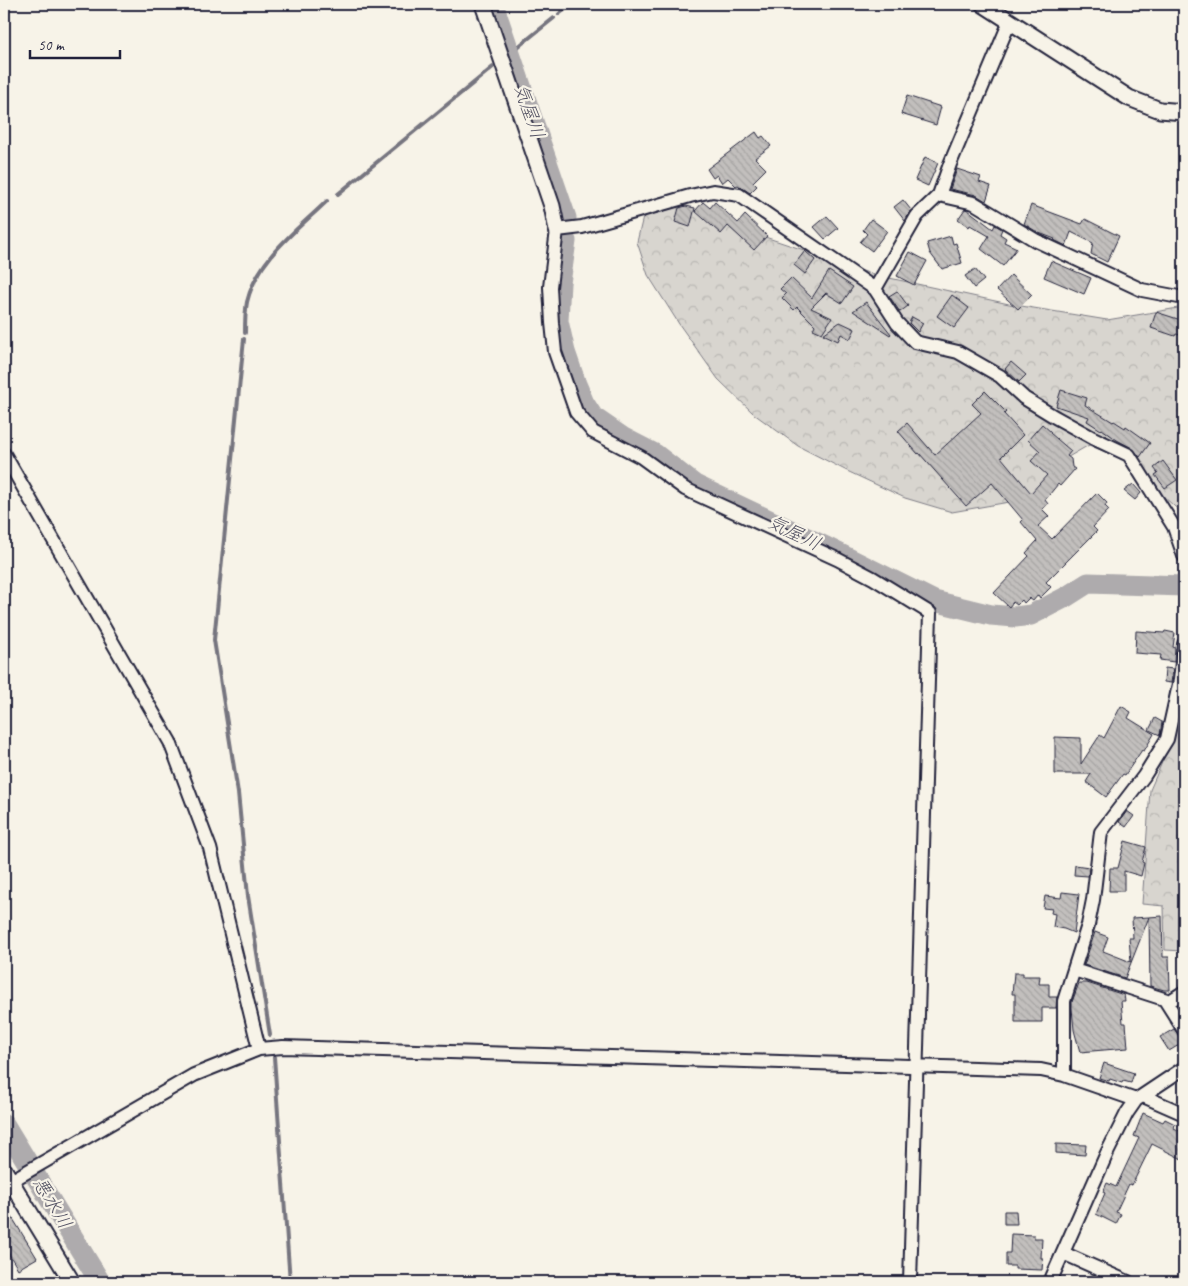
<svg xmlns="http://www.w3.org/2000/svg" width="1188" height="1286" font-family="Caveat,'Klee One',sans-serif">
	<defs>
		<pattern id="forest-crowns" width="20" height="18" patternUnits="userSpaceOnUse" patternTransform="scale(1.25)"><rect width="20" height="18" fill="#d8d5cf"/><path d="M2 6a3 3 0 1 1 6 0M12 15a3 3 0 1 1 6 0" fill="none" stroke="#b9b7b3"/></pattern>
		<pattern id="building-back-hatch" width="6" height="6" patternUnits="userSpaceOnUse" patternTransform="scale(1.25)"><rect width="6" height="6" fill="#c2bfbd"/><path d="M-1 5l2 2M0 0l6 6M5-1l2 2" fill="none" stroke="#a6a4a3"/></pattern>
	</defs>
	<rect width="100%" height="100%" fill="#f7f3e8"/>
	<filter id="ink" filterUnits="userSpaceOnUse"><feTurbulence type="fractalNoise" baseFrequency=".02" numOctaves="2"/><feDisplacementMap in="SourceGraphic" scale="10" xChannelSelector="R" yChannelSelector="G"/><feConvolveMatrix kernelMatrix="1 2 1 2 8 2 1 2 1" color-interpolation-filters="sRGB"/></filter>
	<g filter="url(#ink)">
		<path fill="url(#forest-crowns)" stroke="#7d7c85" d="M668,203L712,216L768,238L813,253L871,274L1009,304L1107,320L1184,307V515L1122,459L1089,445L1063,460L1032,498L952,512L905,498L847,471L798,446L754,414L718,379L679,324L648,275L637,242L643,217Z
			M1183,714L1184,715V951L1165,950L1164,906L1142,904L1150,790Z"/>
		<g fill="none" stroke-linecap="round" stroke-linejoin="round">
			<path stroke="#76747f" stroke-width="4" d="M559,14L572,4
				M519,46L554,18
				M338,194L493,67
				M245,333C245,323 245,312 247,302C257,259 297,230 327,201
				M244,339L214,640L238,793L248,896L270,1035
				M274,1057L290,1282"/>
			<path stroke="#aeabad" stroke-width="21" d="M493,4L566,218
				M566,241L560,283L558,321L565,352L576,384L584,403L593,417L622,437L655,454L695,485L826,547L934,601L991,615L1015,617L1031,615L1066,597L1088,583L1184,586
				M4,1124L100,1282"/>
		</g>
		<path fill="url(#building-back-hatch)" stroke="#22223b" d="M907,96L941,107L936,125L901,114Z
			M756,132L760,138L763,136L771,146L755,158L766,169L753,182L757,186L750,193L738,185L736,186L728,178L722,183L717,175L713,178L707,169Z
			M925,157L938,163L928,186L915,180Z
			M957,169L981,177L979,182L991,186L986,201L976,195L950,189Z
			M903,200L911,210L905,221L894,207Z
			M703,202L710,208L715,202L738,223L745,215L767,236L754,250L728,226L721,234L695,211Z
			M1031,205L1082,224L1085,219L1119,236L1107,262L1091,254L1093,243L1071,232L1066,246L1054,240L1055,239L1039,233L1024,224Z
			M686,206L695,208L690,227L675,222L679,208Z
			M965,209L968,210L993,229L995,225L1002,229L1000,234L1006,238L1004,242L1017,248L1003,266L981,249L989,236L970,225L969,227L958,219Z
			M827,216L838,228L825,239L814,227Z
			M871,219L887,231L872,251L860,242L867,234L863,230Z
			M951,236L953,244L956,243L962,263L942,269L930,253L927,243Z
			M805,251L815,260L805,274L794,265Z
			M910,252L927,261L914,285L897,276Z
			M1051,261L1091,278L1084,294L1044,277Z
			M975,269L984,280L974,288L965,276Z
			M829,271L853,287L842,303L826,293L811,308L832,318L822,333L813,329L815,325L797,307L794,310L782,298L786,294L780,289L791,278L812,298Z
			M1011,275L1032,295L1018,309L997,290Z
			M897,291L908,306L900,312L889,296Z
			M952,295L969,308L954,328L937,316Z
			M866,302L891,334L890,335L853,311Z
			M1156,312L1184,321V336L1176,334L1175,336L1151,328Z
			M912,317L923,323L918,332L909,323Z
			M840,322L855,329L850,339L841,334L838,341L823,334Z
			M1011,362L1026,375L1019,382L1005,369Z
			M1061,390L1087,398L1085,405L1113,422L1114,421L1125,428L1126,426L1150,443L1140,457L1132,448L1117,440L1102,429L1101,430L1087,421L1089,417L1056,406Z
			M985,391L1006,412L1004,414L1023,435L1001,457L1031,493L1047,475L1031,461L1040,451L1028,440L1042,424L1051,432L1050,433L1071,451L1067,456L1071,459L1072,467L1075,469L1060,486L1058,484L1045,500L1048,504L1042,509L1049,516L1038,526L1052,539L1097,493L1107,503L1105,506L1109,510L1093,527L1097,531L1046,582L1051,587L1040,598L1038,595L1033,601L1029,598L1024,603L1022,600L1017,605L1013,602L1009,607L994,593L1029,556L1026,553L1037,541L1021,522L1023,520L992,483L966,506L919,453L918,454L898,431L907,423L935,455L981,413L972,404Z
			M1163,461L1177,480L1165,488L1155,475L1158,473L1154,468Z
			M1133,484L1141,493L1135,500L1124,491Z
			M1136,631L1164,633L1165,631L1175,633L1173,647L1175,648L1174,662L1160,660L1161,655L1135,653Z
			M1165,668L1173,669L1171,683L1164,682Z
			M1121,706L1131,712L1128,718L1154,734L1144,751L1142,750L1125,775L1123,774L1106,797L1086,782L1091,774H1055V737L1081,738V764L1100,735L1104,738Z
			M1155,718L1162,722L1160,735L1149,730Z
			M1127,811L1134,816L1126,827L1119,822Z
			M1125,841L1146,847L1142,862L1144,863L1141,876L1124,871V891H1109L1110,868H1118Z
			M1075,865L1089,867L1088,876L1074,875Z
			M1062,892L1079,894L1074,933L1064,929L1053,927L1055,914L1051,913L1052,909L1043,908L1045,896L1061,898Z
			M1162,916L1163,957H1169L1170,990H1164L1150,986L1149,917Z
			M1149,917L1125,978L1084,965L1095,932L1108,937L1103,951L1131,962L1129,938H1133L1132,918Z
			M1014,973H1023V976H1040L1039,984H1049V997H1057L1056,1008H1042V1022H1015V994H1012Z
			M1079,983H1087L1124,995L1125,1001H1121L1123,1023H1126L1128,1048L1080,1052L1074,1030L1072,1008V1002Z
			M1174,1029L1180,1037L1184,1038V1042L1169,1051L1160,1037Z
			M1104,1063L1134,1073L1131,1083L1123,1081L1122,1083L1110,1079L1109,1081L1099,1078Z
			M1143,1113L1163,1122L1165,1119L1175,1124L1174,1128L1184,1133V1160L1152,1144L1132,1185L1129,1184L1116,1212L1121,1214L1116,1224L1096,1214L1105,1193L1103,1192L1107,1183L1116,1187L1139,1138L1134,1136Z
			M1056,1144L1086,1145L1085,1155L1056,1153Z
			M1004,1211H1016L1017,1224H1004Z
			M10,1214L37,1258L18,1269L4,1246V1218Z
			M1011,1234L1034,1235V1238H1042L1041,1258H1043L1042,1270L1015,1269V1266H1006V1253H1010Z"/>
		<g fill="none" stroke-linecap="round" stroke-linejoin="round">
			<g stroke="#22223b" stroke-width="16">
				<path id="minor" d="M939,195L974,203L1035,240L1142,290L1184,298
					M875,289L917,216L939,195L950,164L1010,21
					M4,454L170,742L210,848L259,1049L283,1047L1041,1070L1064,1075L1136,1100
					M1074,970L1170,1001L1184,992
					M1165,1000L1184,1030
					M1064,1075V1001L1088,925L1093,900L1101,832L1144,776L1167,739L1180,680L1184,644
					M1143,1096L1184,1114
					M4,1185L194,1075L259,1049
					M1063,1253L1128,1282
					M910,1282C918,1059 922,836 930,613L873,578L837,559L685,489L641,457L593,432L576,412L555,352L552,323L550,287L557,230L582,227L690,196L713,191L739,195L875,289L897,323L915,342L958,352L1000,376L1024,398L1055,417L1093,438L1129,455L1174,527L1184,556
					M1050,1282L1107,1153L1127,1113L1136,1100L1184,1068"/>
			</g>
			<g stroke="#22223b" stroke-width="19">
				<path id="tertiary" d="M483,4L552,206L557,230
					M983,4L1129,98L1160,110L1184,112
					M4,1170L72,1282"/>
			</g>
			<use href="#minor" stroke="#f7f3e8" stroke-width="12"/>
			<use href="#tertiary" stroke="#f7f3e8" stroke-width="15"/>
		</g>
	</g>
	<g text-anchor="middle" dominant-baseline="central" stroke-width="4.5" stroke-linejoin="round" paint-order="stroke">
		<g font-size="19" font-style="italic" fill="#535263" stroke="#f7f3e8">
			<text transform="translate(529 111) rotate(71)">気屋川</text>
			<text transform="translate(794 533) rotate(26)">気屋川</text>
			<text transform="translate(52 1203) rotate(59)">悪水川</text>
		</g>
	</g>
	<rect width="1188" height="1286" fill="none" stroke="#f7f3e8" stroke-width="20"/>
	<rect x="10" y="10" width="1168" height="1266" fill="none" stroke="#22223b" stroke-width="2" filter="url(#ink)"/>
	<path d="M30 50v8h90v-8" fill="none" stroke="#22223b" stroke-width="2.5"/>
	<text x="38" y="50" font-size="15" fill="#22223b" stroke="#f7f3e8" stroke-width="4" paint-order="stroke">50 m</text>
</svg>
